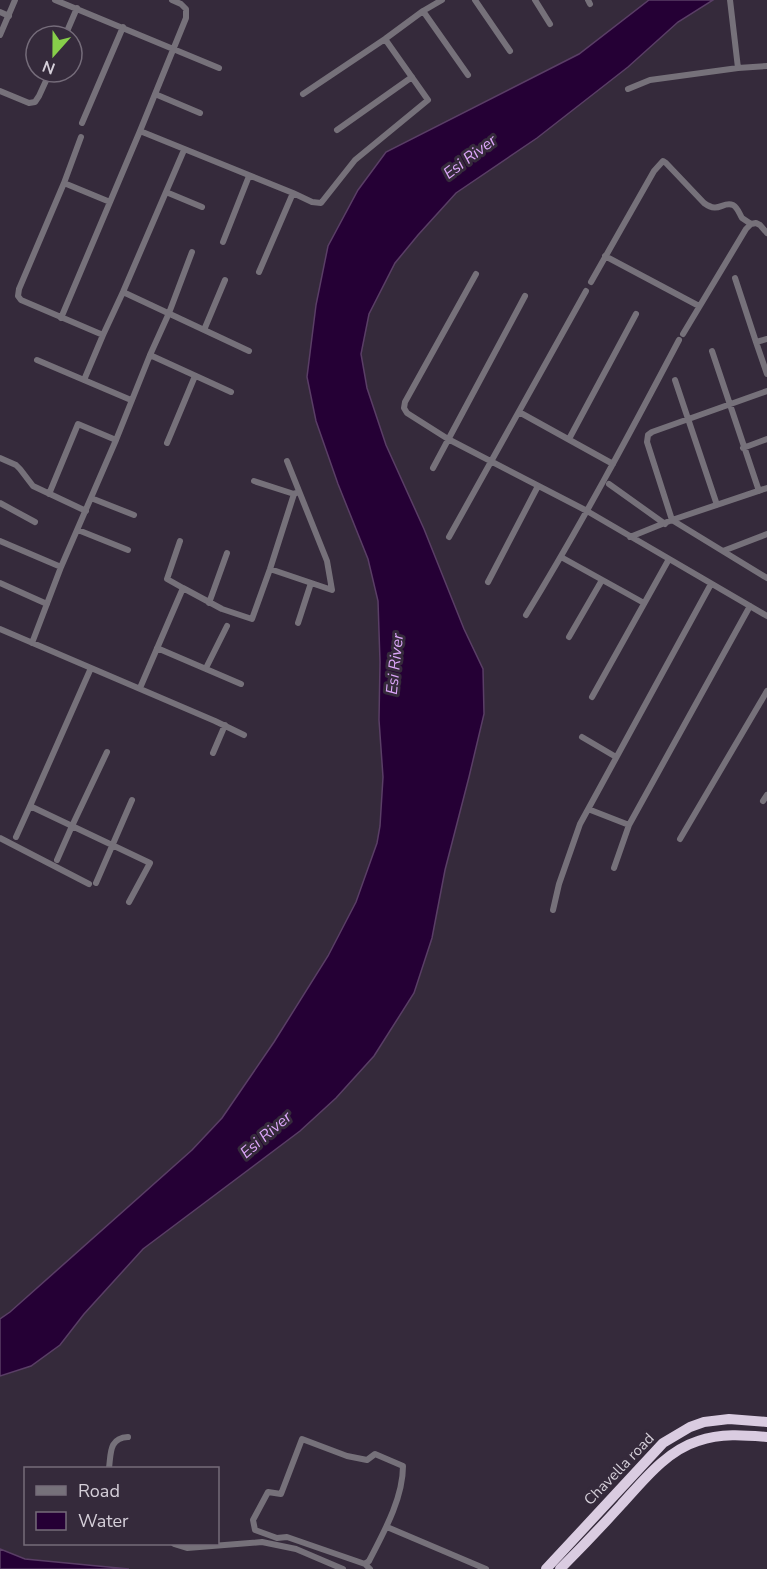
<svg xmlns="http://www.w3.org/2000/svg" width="767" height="1569" font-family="'Nunito Sans',sans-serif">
	<rect width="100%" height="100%" fill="#352a3b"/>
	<path fill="#250035" stroke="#5a3e66" stroke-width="1.5" d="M649,0H713L678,22L628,67L537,138L456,193L418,235L395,263L369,314L361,354L367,388L386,445L424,529L464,629L483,669L484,714L469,777L445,870L432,938L414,993L374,1056L336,1098L300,1131L143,1249L84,1314L60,1345L31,1366L0,1376V1319L10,1312L192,1150L222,1118L274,1042L328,956L356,902L377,843L380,826L383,777L379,720L380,662L378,601L368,559L338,484L316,421L307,377L316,305L328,246L358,190L386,152L579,54Z
		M0,1549L25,1559L129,1569H0Z"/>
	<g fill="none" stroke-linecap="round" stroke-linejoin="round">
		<path stroke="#76717a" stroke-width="6" d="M55,0L219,68
			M475,0L510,51
			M535,0L550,24
			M588,0L590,4
			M730,0L738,68L767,66
			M423,11L468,75
			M0,12L9,16
			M0,35L15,0
			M65,36L77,8
			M628,89L650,80L738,68
			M0,91L29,103L35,102L39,96L50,72
			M155,94L200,113
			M303,94L385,39L423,11L442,0
			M82,123L123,27
			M337,130L412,77
			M140,131L293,193L312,202L321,203L355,160L428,100L385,39
			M81,137L64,183L19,289L18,296L21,300L103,335
			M64,183L110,202
			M166,192L202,207
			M223,242L249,176
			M605,256L699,306
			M259,272L293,193
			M476,274L405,402L404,408L407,413L448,439L587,511L767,616
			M735,278L756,342
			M591,282L654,171L663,161L666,163L704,203C719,214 722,201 733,205C738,208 739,213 742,218C745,220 748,222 751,224
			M123,292L249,351
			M61,318L140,131L186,18V9L181,4L172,0
			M204,330L225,280
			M683,334L746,229L751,224L756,223L760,225L767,233
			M767,339L756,342L767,374
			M712,351L759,491
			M150,355L231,392
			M37,360L131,400
			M84,380L103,335L123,292L184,150
			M675,380L717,505
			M767,391L652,432L648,435L647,442L672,520L767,578
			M519,412L613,464
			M569,439L636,314
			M167,443L195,376
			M743,448L767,439
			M0,458L16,465L20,469L33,486L86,511
			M433,468L525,296
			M254,481L294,494L296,493
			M609,484L665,524
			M49,494L78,424L116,440
			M91,498L134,515
			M0,503L35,522
			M78,530L128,550
			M449,537L586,291
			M630,537L672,520L767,488
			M0,541L61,567
			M180,541L167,579L183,588
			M723,551L767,534
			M561,557L644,603
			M270,569L332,590L327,561L287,461
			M488,582L538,486
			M0,583L47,604
			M209,603L227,553
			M526,615C581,525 630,433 679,340
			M298,623L311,583
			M0,629L215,721L244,735
			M569,637L602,580
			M32,643L61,567L116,440L150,355L169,313L192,252
			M157,648L241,684
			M91,668L30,806L150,863L129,902
			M206,668L227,626
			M140,688L183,588L222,609L252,619L270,569L294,494
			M592,697L669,559
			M582,737L616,757
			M213,753L225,725
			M763,801L767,795
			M588,809L629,825
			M16,837L30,806
			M0,838L89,884
			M680,839L767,691
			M57,860L72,826L107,752
			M614,868L629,825L750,606
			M96,883L132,800
			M553,910L559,884L580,824L711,584
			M109,1468C111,1453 109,1438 128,1437
			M387,1527L486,1569
			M174,1544L187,1548L262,1542L296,1549L343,1569
			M365,1564L287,1537L277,1538L255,1530L253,1520L268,1492L281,1494L302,1439L347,1456L367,1460L375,1454L403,1466C403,1498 384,1532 369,1561L365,1564L370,1569"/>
		<path stroke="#dacce1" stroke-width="10" d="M546,1569L663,1443L690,1427L704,1422L729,1419L767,1422
			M560,1569C581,1548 601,1527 621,1505C643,1481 666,1451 698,1441C721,1433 744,1435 767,1437"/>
	</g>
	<g text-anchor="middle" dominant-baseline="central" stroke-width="6" stroke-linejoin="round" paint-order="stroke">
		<g font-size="15" fill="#d5cfd9" stroke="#352a3b">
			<text transform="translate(619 1469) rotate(-46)">Chavella road</text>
		</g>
		<g font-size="16" font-style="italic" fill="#dca6f9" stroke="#352a3b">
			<text transform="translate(470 157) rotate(-37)">Esi River</text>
			<text transform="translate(395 664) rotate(-84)">Esi River</text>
			<text transform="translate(266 1135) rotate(-41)">Esi River</text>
		</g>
	</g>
	<rect x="24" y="1467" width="195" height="78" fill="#352a3b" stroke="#756c7a" stroke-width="1.5"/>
	<rect x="36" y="1486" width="30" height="9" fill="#76717a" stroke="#756c7a" stroke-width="1.5"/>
	<text x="78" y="1497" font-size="18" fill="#d5cfd9">Road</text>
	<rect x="36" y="1512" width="30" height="18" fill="#250035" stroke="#756c7a" stroke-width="1.5"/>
	<text x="78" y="1527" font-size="18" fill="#d5cfd9">Water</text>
	<g transform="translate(54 54) rotate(201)"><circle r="28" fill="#352a3b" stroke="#756c7a" stroke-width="1.5"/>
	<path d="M0-4.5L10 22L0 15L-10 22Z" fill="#87cf4a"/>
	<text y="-9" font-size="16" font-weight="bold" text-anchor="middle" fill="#d5cfd9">N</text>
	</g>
</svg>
